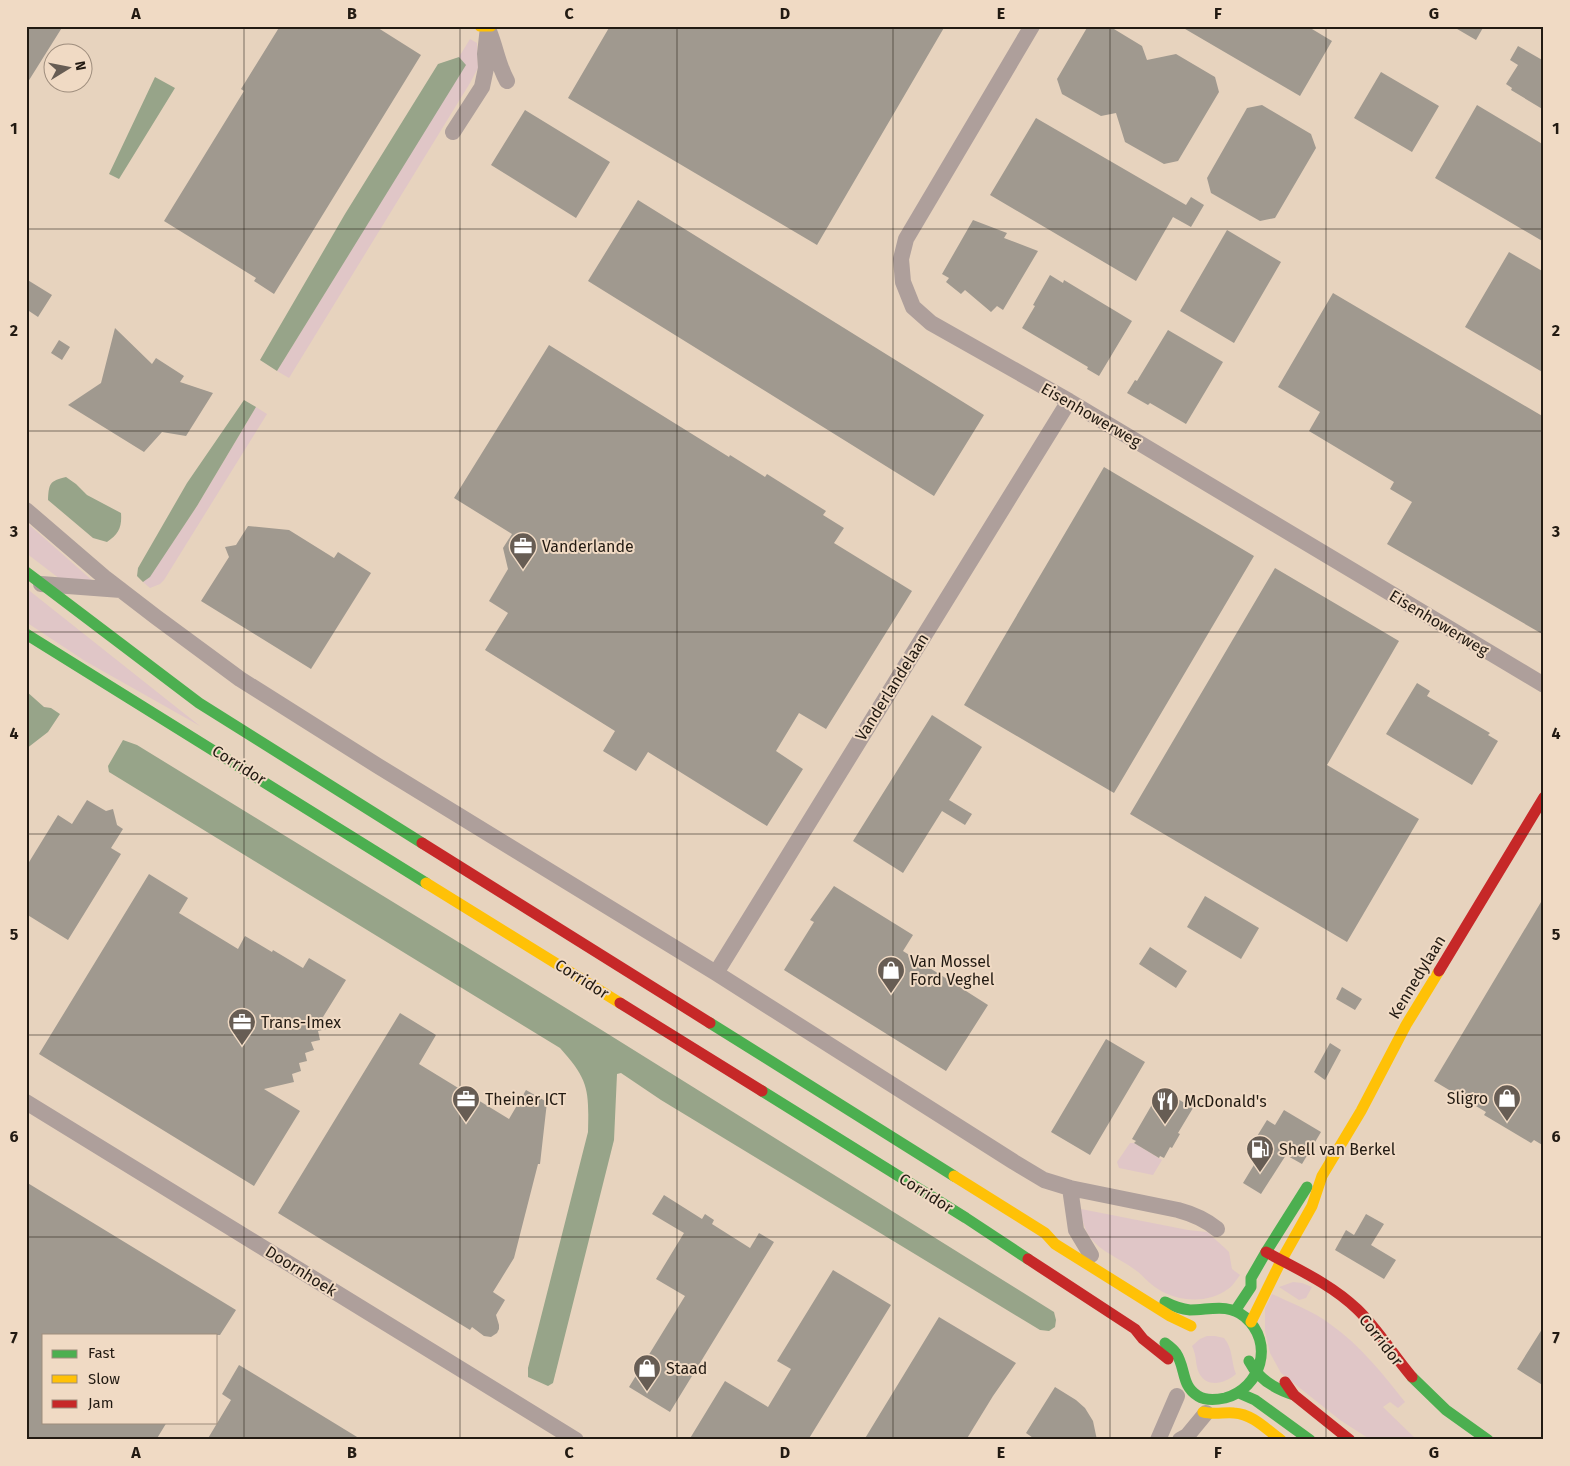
<svg xmlns="http://www.w3.org/2000/svg" width="1570" height="1466" font-family="'Fira Sans',sans-serif">
	<rect width="100%" height="100%" fill="#e6dace"/>
	<path fill="#e7d3be" fill-rule="evenodd" d="M26,26H1544V1440H26ZM52,52H82V82H52ZM44,1335H216V1422H44Z"/>
	<path fill="#e0c6c7" d="M470,39L477,43L478,68L470,83L289,378L277,371L465,65L459,57Z
		M256,407L267,414L164,580L160,584L150,588L143,582L150,576L197,506Z
		M26,522L94,582L60,579L26,553Z
		M26,588L200,726L85,661L26,622Z
		M1130,1143H1134L1162,1160L1153,1175L1119,1168L1117,1162Z
		M1081,1209L1188,1230L1207,1232L1226,1249L1229,1252L1232,1269L1240,1275C1236,1280 1233,1286 1228,1289C1208,1304 1178,1302 1158,1289C1149,1284 1143,1275 1134,1269C1107,1250 1084,1247 1081,1209Z
		M1293,1282L1302,1283L1312,1287L1306,1298L1299,1300L1279,1287Z
		M1272,1294C1291,1303 1313,1311 1330,1324C1360,1345 1383,1374 1405,1402L1398,1408L1390,1402L1383,1407L1417,1440H1371L1340,1420L1281,1373L1270,1353L1265,1331V1308Z
		M1207,1336H1215L1224,1338C1233,1348 1231,1362 1236,1374C1226,1383 1207,1389 1199,1373C1195,1364 1197,1356 1192,1346L1200,1339Z"/>
	<path fill="#97a489" d="M459,57L466,65L277,371L260,360L345,214L438,64Z
		M155,77L175,88L119,179L109,174Z
		M244,400L256,407L197,506L150,577L143,582L137,576L138,568L187,483Z
		M66,477L76,484L87,495L121,513C122,527 119,534 107,542L93,538L48,500C49,484 49,481 66,477Z
		M26,691L44,707L51,708L60,714L48,732L26,749V725L28,722L29,710L26,707Z
		M123,740L137,745L600,1029L1054,1312L1056,1320L1055,1327L1049,1331L1040,1330L661,1100L621,1073L617,1074L614,1140L553,1383L548,1386L528,1377V1368L588,1132C589,1090 589,1080 560,1048L109,772L108,766Z"/>
	<path fill="#a0998f" d="M26,26H63L26,85Z
		M280,26H375L421,55L274,294L254,281L256,278L164,221L244,91L241,89Z
		M610,26H945L817,245L568,98Z
		M1088,26H1109L1142,46L1147,60L1176,54L1215,77L1219,92L1178,161L1164,164L1125,142L1116,113L1101,116L1062,94L1057,79Z
		M1180,26H1307L1332,41L1300,96Z
		M1452,26H1484L1476,40Z
		M1518,46L1544,61V110L1511,90L1512,88L1506,84L1518,65L1510,60Z
		M1381,72L1439,106L1412,152L1354,118Z
		M1262,105L1311,134L1316,148L1275,218L1260,221L1211,193L1207,178L1247,108Z
		M1477,105L1544,145V242L1435,178Z
		M525,110L610,162L576,218L491,165Z
		M1036,118L1186,205L1191,197L1204,205L1191,227L1173,217L1136,281L990,195Z
		M638,200L984,415L934,496L588,281Z
		M973,220L1007,233L1004,238L1038,251L1003,310L997,306L991,312L965,290L961,294L946,282L949,278L942,274Z
		M1227,230L1281,262L1234,343L1180,311Z
		M1509,252L1544,272V373L1465,327Z
		M1050,275L1063,283L1064,280L1132,321L1099,376L1087,369L1088,367L1022,328L1035,306L1033,305Z
		M26,279L52,295L38,317L26,309Z
		M1333,293L1544,417V635L1387,544L1412,502L1390,489L1394,482L1309,431L1320,412L1278,387Z
		M115,328L152,364L156,358L184,376L180,382L213,393L186,436L162,432L144,452L68,405L101,383Z
		M1168,330L1223,362L1186,424L1150,403L1148,405L1127,393L1135,380L1137,381Z
		M59,340L70,347L62,360L51,353Z
		M549,345L729,457L730,455L765,477L767,474L826,511L823,515L844,528L834,543L912,591L826,729L799,713L776,751L803,769L767,826L648,752L636,771L603,751L615,731L485,650L508,613L489,601L508,569L503,548L512,534L454,498Z
		M1104,467L1254,556L1114,793L964,705Z
		M248,526L289,530L334,558L338,552L371,573L311,669L201,601L229,557L225,547L236,545Z
		M1275,568L1399,641L1327,765L1419,819L1347,942L1130,814Z
		M1417,683L1430,691L1427,696L1490,733L1488,735L1498,741L1472,785L1386,734Z
		M932,715L982,747L949,800L972,814L965,825L942,811L903,873L853,841Z
		M87,800L106,811L113,809L117,825L123,829L111,848L121,854L68,940L26,914V867L58,815L72,824Z
		M149,874L188,898L179,913L238,949L245,936L272,952L273,950L303,968L309,958L346,980L323,1017L326,1029L318,1031L320,1040L311,1042L314,1050L305,1053L307,1061L299,1063L301,1071L292,1074L294,1082L264,1089L300,1111L254,1186L39,1054Z
		M834,886L913,935L903,951L988,1005L946,1071L784,970L814,922L810,920Z
		M1205,896L1259,928L1241,959L1187,927Z
		M1544,897V1146L1534,1140L1531,1143L1484,1115L1486,1112L1434,1081Z
		M1150,947L1187,971L1176,988L1139,964Z
		M1342,987L1362,999L1355,1010L1336,999Z
		M400,1013L436,1035L419,1064L509,1119L526,1090L547,1102L540,1164H538L514,1258L493,1292L505,1300L496,1315L499,1325V1329L497,1333L491,1337L484,1336L472,1327L470,1330L278,1213Z
		M1106,1039L1145,1062L1090,1155L1051,1132Z
		M1330,1043L1341,1050L1325,1080L1314,1072Z
		M1161,1089L1193,1108L1178,1133L1180,1134L1172,1148L1170,1147L1164,1158L1160,1156L1159,1158L1134,1143L1136,1141L1132,1139Z
		M1284,1110L1321,1132L1302,1164L1286,1155L1261,1194L1243,1183L1260,1155L1258,1154L1259,1151L1251,1146L1267,1120L1275,1125Z
		M26,1182L236,1310L220,1335H44V1422H167L156,1440H26Z
		M664,1195L702,1219L705,1214L714,1220L712,1224L750,1248L759,1233L774,1242L670,1412L629,1387L685,1296L656,1279L684,1233L652,1214Z
		M1366,1214L1384,1224L1371,1245L1396,1260L1384,1279L1335,1250L1346,1230L1354,1235Z
		M833,1270L891,1305L808,1440H689L725,1381L768,1407L791,1369L777,1361Z
		M939,1317L1016,1363L993,1396L966,1440H864Z
		M1544,1326V1386L1517,1369Z
		M239,1365L249,1371L362,1440H207L231,1400L222,1394Z
		M1055,1387L1076,1400L1085,1408L1093,1421L1097,1440H1036L1026,1433Z"/>
	<g fill="none" stroke-linecap="round" stroke-linejoin="round">
		<path stroke="#ae9f9b" stroke-width="16" d="M1032,26L906,239L901,259L903,282L913,307L931,323L1069,401L1544,685
			M489,31C496,48 498,65 507,81
			M453,132L482,87L486,68L485,54L488,27
			M26,510L104,577L156,617L240,679L378,766L716,973L1014,1162L1044,1180L1070,1188L1178,1210C1193,1214 1205,1219 1217,1229
			M41,584L121,590
			M716,973L1069,401
			M26,1102L576,1440
			M1070,1188L1076,1230L1091,1255
			M1158,1440L1177,1396
			M1180,1440L1187,1436L1206,1413"/>
		<path stroke="#4caf50" stroke-width="11" d="M26,572L199,703L422,843
			M26,634L426,883
			M710,1023L954,1176
			M762,1091L966,1218L1028,1259
			M1165,1302C1173,1306 1181,1309 1190,1310C1210,1310 1228,1303 1245,1317C1275,1343 1261,1388 1225,1398C1216,1400 1206,1401 1198,1396C1181,1386 1186,1368 1176,1353C1173,1349 1169,1346 1165,1343
			M1235,1311L1251,1287V1278L1266,1252L1307,1187
			M1249,1361C1258,1379 1275,1389 1294,1395
			M1412,1377L1446,1410L1488,1440
			M1239,1393L1255,1400L1310,1440"/>
		<path stroke="#ffc107" stroke-width="11" d="M480,26H491
			M426,883L620,1003
			M954,1176L1045,1233L1055,1244L1170,1316L1191,1326
			M1251,1322L1281,1261L1312,1206L1322,1176L1361,1111L1406,1025L1439,971
			M1203,1412C1214,1415 1224,1412 1234,1413C1253,1414 1267,1430 1281,1440"/>
		<path stroke="#c62828" stroke-width="11" d="M422,843L710,1023
			M1439,971L1544,797
			M620,1003L762,1091
			M1266,1252C1297,1269 1331,1284 1357,1309C1378,1329 1393,1355 1412,1377
			M1028,1259L1135,1329L1143,1339L1168,1359
			M1285,1382L1294,1395L1350,1440"/>
	</g>
	<path fill="none" stroke="#221a12" stroke-width="1" stroke-opacity="0.55" d="M244,26V1440M460,26V1440M677,26V1440M893,26V1440M1110,26V1440M1326,26V1440M26,229H1544M26,431H1544M26,632H1544M26,834H1544M26,1035H1544M26,1237H1544"/>
	<defs>
		<g id="office-pin" transform="scale(1.4375)"><path d="M0 17L-7.5 6A9.5 9.5 0 1 1 7.5 6Z" fill="#675d54" stroke="#f0dac4"/><path d="M-6-3h4V-5.5h4V-3h4V5H-6ZM-1-4.5V-3h2v-1.5ZM-6 0V1H6V0Z" fill="#fff"/></g>
		<g id="shop-pin" transform="scale(1.4375)"><path d="M0 17L-7.5 6A9.5 9.5 0 1 1 7.5 6Z" fill="#675d54" stroke="#f0dac4"/><path d="M-5-2.5h2.3a2.7 3.5 0 0 1 5.4 0H5L5.5 6h-11ZM-1.5-2.5h3a1.5 2.3 0 0 0-3 0Z" fill="#fff"/></g>
		<g id="restaurant-pin" transform="scale(1.4375)"><path d="M0 17L-7.5 6A9.5 9.5 0 1 1 7.5 6Z" fill="#675d54" stroke="#f0dac4"/><path d="M-5-6h1v4h1v-4h1v4h1v-4h1v5L-1.5 .5V6h-2V.5L-5-1ZM5-6V6H3V1.5H1.5Q1.5-4 5-6Z" fill="#fff"/></g>
		<g id="fuel-pin" transform="scale(1.4375)"><path d="M0 17L-7.5 6A9.5 9.5 0 1 1 7.5 6Z" fill="#675d54" stroke="#f0dac4"/><path d="M-5.5-6h7V0h2V4h1.3V-2.5L3-4.5l.8-.8L6-3V5H2.5V1h-1V6h-7ZM-4.2-4.7v3.2H.2V-4.7Z" fill="#fff"/></g>
	</defs>
	<g fill-rule="evenodd">
		<use href="#office-pin" x="523" y="546"/>
		<use href="#shop-pin" x="891" y="970"/>
		<use href="#office-pin" x="242" y="1022"/>
		<use href="#shop-pin" x="1507" y="1098"/>
		<use href="#office-pin" x="466" y="1099"/>
		<use href="#restaurant-pin" x="1165" y="1101"/>
		<use href="#fuel-pin" x="1260" y="1149"/>
		<use href="#shop-pin" x="647" y="1368"/>
	</g>
	<g text-anchor="middle" dominant-baseline="central" stroke-width="4" stroke-linejoin="round" paint-order="stroke">
		<g font-size="16" fill="#221a12" stroke="#f0dac4">
			<text transform="translate(1091 415) rotate(30)">Eisenhowerweg</text>
			<text transform="translate(1439 623) rotate(31)">Eisenhowerweg</text>
			<text transform="translate(892 687) rotate(-58)">Vanderlandelaan</text>
			<text transform="translate(239 765) rotate(32)">Corridor</text>
			<text transform="translate(1417 977) rotate(-59)">Kennedylaan</text>
			<text transform="translate(582 979) rotate(32)">Corridor</text>
			<text transform="translate(926 1193) rotate(32)">Corridor</text>
			<text transform="translate(301 1271) rotate(32)">Doornhoek</text>
			<text transform="translate(1381 1340) rotate(52)">Corridor</text>
		</g>
		<g font-size="16" fill="#221a12" stroke="#f0dac4" text-anchor="start">
			<text x="542" y="546">Vanderlande</text>
			<text x="910" y="961">Van Mossel<tspan x="910" dy="18">Ford Veghel</tspan></text>
			<text x="261" y="1022">Trans-Imex</text>
			<text x="1488" y="1098" text-anchor="end">Sligro</text>
			<text x="485" y="1099">Theiner ICT</text>
			<text x="1184" y="1101">McDonald's</text>
			<text x="1279" y="1149">Shell van Berkel</text>
			<text x="666" y="1368">Staad</text>
		</g>
	</g>
	<rect width="1570" height="1466" fill="none" stroke="#f0dac4" stroke-width="55"/>
	<rect x="42" y="1334" width="175" height="90" fill="#f0dac4" stroke="#9e8d7d"/>
	<rect x="52" y="1350" width="25" height="8" fill="#4caf50" stroke="#9e8d7d"/>
	<text x="88" y="1358" font-size="15" fill="#221a12">Fast</text>
	<rect x="52" y="1375" width="25" height="8" fill="#ffc107" stroke="#9e8d7d"/>
	<text x="88" y="1384" font-size="15" fill="#221a12">Slow</text>
	<rect x="52" y="1400" width="25" height="8" fill="#c62828" stroke="#9e8d7d"/>
	<text x="88" y="1408" font-size="15" fill="#221a12">Jam</text>
	<g transform="translate(68 68) rotate(80)"><circle r="24" fill="#f0dac4" stroke="#9e8d7d"/>
	<path d="M0-4L9 19L0 12L-9 19Z" fill="#675d54"/>
	<text y="-8" font-size="14" font-weight="bold" text-anchor="middle" fill="#221a12">N</text>
	</g>
	<rect x="28" y="28" width="1514" height="1410" fill="none" stroke="#221a12" stroke-width="2"/>
	<g font-size="16" text-anchor="middle" font-weight="bold" fill="#221a12">
		<text x="136" y="19">A</text>
		<text x="352" y="19">B</text>
		<text x="569" y="19">C</text>
		<text x="785" y="19">D</text>
		<text x="1001" y="19">E</text>
		<text x="1218" y="19">F</text>
		<text x="1434" y="19">G</text>
		<text x="14" y="134">1</text>
		<text x="1556" y="134">1</text>
		<text x="14" y="336">2</text>
		<text x="1556" y="336">2</text>
		<text x="14" y="537">3</text>
		<text x="1556" y="537">3</text>
		<text x="14" y="739">4</text>
		<text x="1556" y="739">4</text>
		<text x="14" y="940">5</text>
		<text x="1556" y="940">5</text>
		<text x="14" y="1142">6</text>
		<text x="1556" y="1142">6</text>
		<text x="14" y="1343">7</text>
		<text x="1556" y="1343">7</text>
		<text x="136" y="1458">A</text>
		<text x="352" y="1458">B</text>
		<text x="569" y="1458">C</text>
		<text x="785" y="1458">D</text>
		<text x="1001" y="1458">E</text>
		<text x="1218" y="1458">F</text>
		<text x="1434" y="1458">G</text>
	</g>
</svg>
